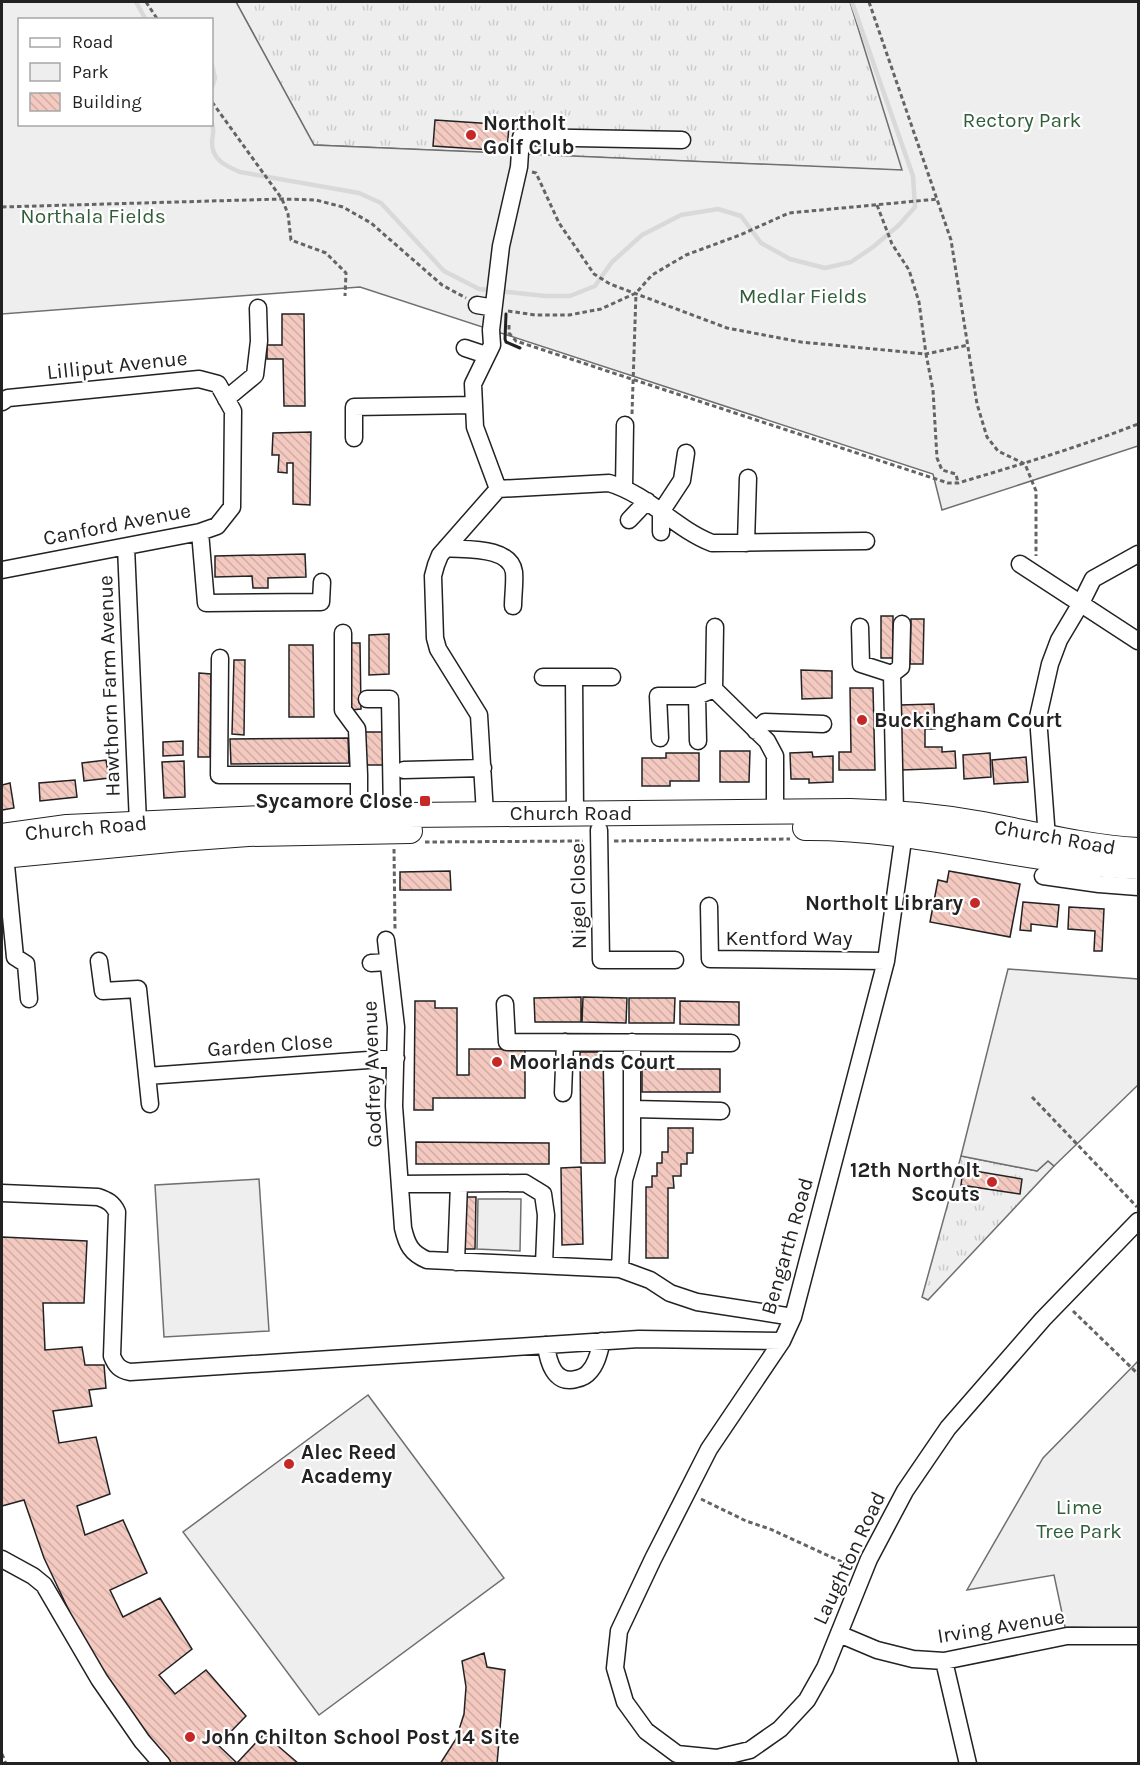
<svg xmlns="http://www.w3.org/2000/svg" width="1140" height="1765" font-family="Karla,sans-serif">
	<defs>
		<pattern id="grass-tufts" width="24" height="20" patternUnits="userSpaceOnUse" patternTransform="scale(1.5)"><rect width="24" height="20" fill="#eee"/><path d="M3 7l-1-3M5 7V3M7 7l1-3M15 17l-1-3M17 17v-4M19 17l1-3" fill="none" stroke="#ccc"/></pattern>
		<pattern id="building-back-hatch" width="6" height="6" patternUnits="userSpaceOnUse" patternTransform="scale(1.5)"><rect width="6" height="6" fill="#f3c9c0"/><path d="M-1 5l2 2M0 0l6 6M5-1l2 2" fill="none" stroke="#d0aca5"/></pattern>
	</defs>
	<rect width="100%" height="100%" fill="#fff"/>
	<path fill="url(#grass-tufts)" stroke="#6f6f6f" stroke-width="1.5" d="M236,2H854L915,171L314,145Z
		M961,1156L1037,1171L1048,1161L1054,1166L928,1300L922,1297Z"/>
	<path fill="#eee" stroke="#6f6f6f" stroke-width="1.5" fill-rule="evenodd" d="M2,2H236L314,145L902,170L850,2H1138V446L942,510L933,474L360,287L2,314ZM20,20H212V124H20Z
		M1008,969L1138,979V1085L1054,1166L1048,1161L1037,1171L961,1156Z
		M259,1179L269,1331L164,1337L155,1185Z
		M478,1199H521L520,1251L477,1249Z
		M1138,1361V1629L1065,1627L1054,1575L967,1590L1043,1458Z
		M368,1395L504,1578L319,1715L183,1532Z"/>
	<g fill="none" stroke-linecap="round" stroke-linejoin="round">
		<path stroke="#d9d9d9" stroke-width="4.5" d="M136,2L146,20
			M212,65L215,78L212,87
			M212,124C215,131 212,135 212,143C212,160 226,166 240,172L359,193L381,203L444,271L479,289L545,296H570L595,286L612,262L642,235L681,215L718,209L741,216L761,243L790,259L825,268L851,262L873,247L899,225L915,207L913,176L852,2"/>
	</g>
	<path fill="url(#building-back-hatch)" stroke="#222" stroke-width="1.5" d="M435,120L509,125L507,151L433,146Z
		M282,314H304L305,406H284L283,359H267V345H282Z
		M311,432L310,505L293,504V463H287V473L278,472L279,455H272L273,433Z
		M305,554L306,577L268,578V588H253L252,576L215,577V556Z
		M881,616H893V658H881Z
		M911,619H924L923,664H910Z
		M389,634V674L369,675V635Z
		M350,643H360L361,709L351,710Z
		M289,645H313L314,717H289Z
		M234,660H245L244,735L232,734Z
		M801,670L832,671V698L802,699Z
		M199,673L211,674L210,757H198Z
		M850,688H873L875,770H839V752H851Z
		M934,704L935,729H925V747H942V752L955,751L956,768L902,770L900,705Z
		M365,732H385L384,765H365Z
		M348,738L349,763L231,764L230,739Z
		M183,741V755L163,756V742Z
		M720,751H750L749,782H720Z
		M812,752L813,757L833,756V782L809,783V779H791L790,753Z
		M666,753H699V781H670V786H642V758H666Z
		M990,753L991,777L964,779L963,755Z
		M1026,757L1028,782L994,784L992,760Z
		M106,760L109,778L84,781L82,763Z
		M184,761L185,797L164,798L162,762Z
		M75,780L77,797L40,801L39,783Z
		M10,783L14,808L2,810V785Z
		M450,871L451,890H400V872Z
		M949,871L1020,884L1010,937L930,922L938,880L947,882Z
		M1023,902L1059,905L1057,927L1031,924V931L1020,930Z
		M1069,907L1104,909L1102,951H1094L1095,931L1068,929Z
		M581,997V1022H535L534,998Z
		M583,997L627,998L626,1023L582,1022Z
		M629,998H675L674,1023H629Z
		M415,1001H435V1008H457V1075H469V1049H525V1098H433V1110H414Z
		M680,1001L739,1002V1025L680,1024Z
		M580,1052H603L605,1163H581Z
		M642,1069H720V1092H642Z
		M668,1128H693V1153H687V1164H681V1176H673L674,1188H668V1258H646V1187H652V1176H657V1163H662V1152H668Z
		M416,1142L549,1143V1164H416Z
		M581,1167L583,1244L562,1245L561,1168Z
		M963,1169L1022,1179L1020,1194L961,1185Z
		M465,1197H476L475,1249H464Z
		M2,1237L87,1241L84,1303H43L45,1350L82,1347L85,1365H104L106,1388L89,1390L92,1406L53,1411L59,1443L96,1437L110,1494L77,1506L85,1535L123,1520L147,1573L110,1590L123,1617L160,1598L192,1649L159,1675L175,1694L206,1670L246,1716L218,1745L237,1763L264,1734L299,1764H172L121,1702L79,1632L44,1558L24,1500L2,1506Z
		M484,1653L487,1667L505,1670L497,1764H440L456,1739L464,1714L466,1687L462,1661Z"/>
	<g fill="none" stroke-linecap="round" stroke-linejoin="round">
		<g stroke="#222" stroke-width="19">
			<path id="minor" d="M477,305L489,307
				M465,348L486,355
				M226,399L255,375L259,341L258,308
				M2,402L8,398L199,379L218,384L233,411L232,507L217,526L200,532L2,570
				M354,438V407L474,405
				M624,488L625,425
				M498,489L475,427L473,384L492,345L491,330L501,246L519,167L521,137L682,140
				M629,520L647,501
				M200,532L206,603L321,602L322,582
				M661,532V512L682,480L686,453
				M746,543L748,478
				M126,547L138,823
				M446,548C465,550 510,546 514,572C515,583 513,595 513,606
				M1020,564L1138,641
				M715,627L714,689L767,741L775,756V812
				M860,627L861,664L892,674
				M343,633V710L357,729L359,775V815
				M220,658L219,775H359
				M892,674L895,812
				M892,674L901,667L902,624
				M543,677H612
				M574,677L575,813
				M697,696L698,741
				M367,699H390L392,815
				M756,731L765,722L823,724
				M660,738L658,696H697L714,689
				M404,770L483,768
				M485,814L479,715L438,649L435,638L433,576L436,565L440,555L498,489L609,483C649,495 674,528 712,543L866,541
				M599,830L601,960H675
				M904,833L886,961L793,1317L782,1341L709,1449L653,1559L619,1631L615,1668L625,1702L646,1731L677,1754L717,1758L750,1750L780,1729L807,1700L825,1668L869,1559L905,1491L948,1428L1043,1319L1138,1221
				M1047,838L1038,717L1050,664L1059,640L1081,603L1093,579L1138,554
				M5,855L15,957L26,964L29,999
				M1043,876L1099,884L1138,887
				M709,906L710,959L886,961
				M386,940L396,1027L394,1106L403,1228C407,1245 411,1253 427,1260L620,1269L650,1280L670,1293L697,1302L793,1317
				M99,961L103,991L138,989L150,1104
				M371,963L388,962
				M505,1004L507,1042L731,1043
				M147,1076L396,1058
				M563,1093L565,1042
				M633,1109L721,1111
				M400,1184L525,1183L543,1194L546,1215L544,1264
				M2,1193L98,1197C107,1200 113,1203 117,1212L112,1356C116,1366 120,1370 130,1372L639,1339L782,1341
				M456,1262L459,1184
				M620,1269L624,1180L632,1152V1042
				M546,1345C548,1361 554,1385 576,1379C581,1378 586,1376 589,1372C597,1364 599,1352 602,1341
				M2,1559L33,1576L44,1585L99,1679L142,1741L162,1764
				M839,1634L877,1650L913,1659L944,1661L1067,1636H1138
				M944,1661L968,1764"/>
		</g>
		<g stroke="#222" stroke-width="26">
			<path id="highway" d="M805,828C918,827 1026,863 1138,867
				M2,836L67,827L304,816L850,811C895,812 939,816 983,824C1035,834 1086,847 1138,850
				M2,856L180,839L248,834L410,831"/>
		</g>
		<path stroke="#646464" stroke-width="3" stroke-dasharray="4.5 3" stroke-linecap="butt" d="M146,2L158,20
			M869,2L951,240L977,404L987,437L998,451L1025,464L1036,491V556
			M212,102L282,199L288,214L291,240L326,253L346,273L345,296
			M532,172L536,173L559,223L594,274L610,284L727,328L801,342L926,354L933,390L937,458L942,470L956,474L958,483
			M877,205L892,244L909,270L919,302L926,354L968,345
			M2,207L282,199L316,200L343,207L371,223L442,285L466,298
			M508,311L535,315H569L601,309L636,293L652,275L686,255L740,235L789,213L938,199
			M509,325V333L516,341L948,483H958C1019,465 1079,447 1138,424
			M632,414L636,293
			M614,841L790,839
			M425,842L583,841
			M394,849L395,929
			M1032,1097L1137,1207
			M1073,1311L1138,1374
			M701,1499L746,1521L770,1529L851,1566
			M2,1754L6,1764"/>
		<use href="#minor" stroke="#fff" stroke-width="16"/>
		<use href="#highway" stroke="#fff" stroke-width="24"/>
		<path stroke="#222" stroke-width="3" d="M506,314L505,339L506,342L520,348"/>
	</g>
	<g fill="#c62828" stroke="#fff" stroke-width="2">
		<circle cx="471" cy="135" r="6"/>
		<circle cx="862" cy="720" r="6"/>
		<rect x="419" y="795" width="12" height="12" rx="3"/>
		<circle cx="975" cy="903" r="6"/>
		<circle cx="497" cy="1062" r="6"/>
		<circle cx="992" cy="1182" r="6"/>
		<circle cx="289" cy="1464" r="6"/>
		<circle cx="190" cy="1737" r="6"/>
	</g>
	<g text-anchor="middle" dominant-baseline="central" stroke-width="4.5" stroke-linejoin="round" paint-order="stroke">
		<g font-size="21" fill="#2f5e38" stroke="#fff">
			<text x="1022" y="120">Rectory Park</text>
			<text x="93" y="216">Northala Fields</text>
			<text x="803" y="296">Medlar Fields</text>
			<text x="1079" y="1507">Lime<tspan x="1079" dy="24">Tree Park</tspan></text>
		</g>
		<g font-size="21" font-weight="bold" fill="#222" stroke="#fff" text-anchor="start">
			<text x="483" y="123">Northolt<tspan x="483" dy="24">Golf Club</tspan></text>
			<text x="874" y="720">Buckingham Court</text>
			<text x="413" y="801" text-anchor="end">Sycamore Close</text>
			<text x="963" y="903" text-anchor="end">Northolt Library</text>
			<text x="509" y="1062">Moorlands Court</text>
			<text x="980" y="1170" text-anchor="end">12th Northolt<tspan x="980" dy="24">Scouts</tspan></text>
			<text x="301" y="1452">Alec Reed<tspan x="301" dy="24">Academy</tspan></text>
			<text x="202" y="1737">John Chilton School Post 14 Site</text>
		</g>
		<g font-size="21" fill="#222" stroke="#fff">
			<text transform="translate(117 365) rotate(-6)">Lilliput Avenue</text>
			<text transform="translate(117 524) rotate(-11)">Canford Avenue</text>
			<text transform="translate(109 686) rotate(-92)">Hawthorn Farm Avenue</text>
			<text x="571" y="813">Church Road</text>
			<text transform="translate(86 828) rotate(-5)">Church Road</text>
			<text transform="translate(1055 837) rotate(10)">Church Road</text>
			<text transform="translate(578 896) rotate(-91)">Nigel Close</text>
			<text x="789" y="938">Kentford Way</text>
			<text transform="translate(270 1045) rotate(-4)">Garden Close</text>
			<text transform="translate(372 1074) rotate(-92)">Godfrey Avenue</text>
			<text transform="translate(787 1246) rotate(-74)">Bengarth Road</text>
			<text transform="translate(849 1558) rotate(-65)">Laughton Road</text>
			<text transform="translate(1001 1626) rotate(-9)">Irving Avenue</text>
		</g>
	</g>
	<rect width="1140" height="1765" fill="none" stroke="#222222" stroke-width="6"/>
	<rect x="18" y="18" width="195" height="108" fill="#ffffff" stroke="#a7a7a7" stroke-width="1.5"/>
	<rect x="30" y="38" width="30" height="9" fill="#ffffff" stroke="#a7a7a7" stroke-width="1.5"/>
	<text x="72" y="48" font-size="18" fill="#222222">Road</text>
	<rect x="30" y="63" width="30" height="18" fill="#eeeeee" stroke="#a7a7a7" stroke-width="1.5"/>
	<text x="72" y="78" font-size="18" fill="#222222">Park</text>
	<rect x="30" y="93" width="30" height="18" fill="url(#building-back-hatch)" stroke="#a7a7a7" stroke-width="1.5"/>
	<text x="72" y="108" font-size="18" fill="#222222">Building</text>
</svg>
